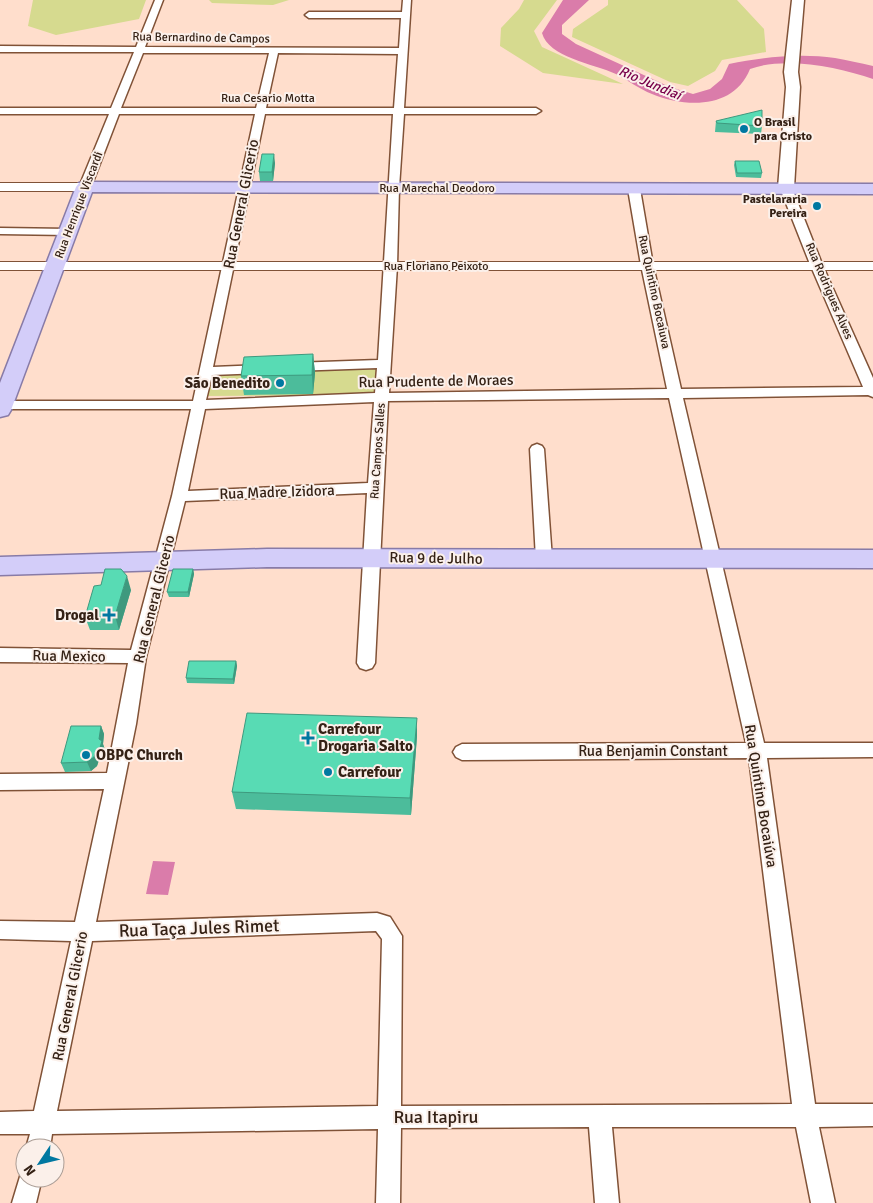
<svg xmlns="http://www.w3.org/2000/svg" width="873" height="1203" font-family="Signika,sans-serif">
	<rect width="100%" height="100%" fill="#ffdecc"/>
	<path fill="#d6da8f" d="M33,0H146L139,19L56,35L28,26Z
		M209,0H289L273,5L212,3Z
		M524,0H557L534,31L542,47L623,84L543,73L500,46L501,28L519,9Z
		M608,0H737L764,29L766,52L722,60L715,71L688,86L670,82L572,37L573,29L608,5Z
		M380,367L378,395L202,396L206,371Z"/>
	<path fill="#da7caa" d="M563,0H589L562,25V34L576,44L670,87L693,94L710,89L722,79L729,64C763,57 800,53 835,58C847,60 860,63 873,66V79C839,67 784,56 750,69C734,109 687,108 652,94C639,89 628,80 616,74C594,64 548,57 542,33Z
		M153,861L175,862L168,895L146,894Z"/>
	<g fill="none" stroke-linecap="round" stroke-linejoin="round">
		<g stroke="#805237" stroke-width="3">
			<path id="minor" d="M155,0H163L145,47L399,48L401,18H309L305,15L309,12H402L403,0H411L404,108H536L541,111L536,114H404L399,188L397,266L389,393L667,389L641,265L628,189L634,186L640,189L653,265L681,389L863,387L810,264L780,188L786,185L792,188L822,264L873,378V397L868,395L683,398L764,743H873V757L767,758L815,1104H873V1126L819,1127L835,1203H811L796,1127H612L619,1203H595L589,1127L401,1128L400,1203H376L378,1129L52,1134L50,1148H26L30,1134H0V1112L34,1111L71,941L0,939V921L75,922L104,789L0,790V774L107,773L128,663L0,662V648L131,650L172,496L191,409H0V401H193L255,114H119L91,187L89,189H81L79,187L109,114H0V108H111L134,52H0V46L136,47ZM143,53H269L256,108H121ZM278,53L398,54L394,108H266ZM265,114H393L378,360L293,363L286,367L293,371L377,368L375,393L206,400L212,375L264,373L271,369L264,365L213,367ZM669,398L746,743L462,744L456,747L453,752L456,757L462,760L749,758L792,1104L401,1106L402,936L390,917L377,913L96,922L136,724L146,657L185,501L367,493L357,663L360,668L366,670L372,668L375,663L388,401ZM374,402L368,483L188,491L205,409ZM376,931L382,939L378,1106L57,1111L92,941Z
				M0,228L69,229L75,232L69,235L0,234Z
				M537,444L542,446L544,449L552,559L550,563L544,565L538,563L536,559L530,449L532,446Z
				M25,1168V1178H42L36,1203H12L22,1170Z"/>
		</g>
		<g stroke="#805237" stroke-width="2">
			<path id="tertiary" d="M0,183H85L92,187L85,191H0Z
				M0,262H873V270H0Z"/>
		</g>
		<g stroke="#805237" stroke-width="3">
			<path id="secondary" d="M792,0H804L798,72L800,87L794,188L791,191H781L778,188L786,87L784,72Z"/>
		</g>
		<g stroke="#887ba7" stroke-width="3">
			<path id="primary" d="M85,182L873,184V194L92,192L11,410L8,415L0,417V383L76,187L79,183Z
				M267,549L873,550V568L267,567L0,575V557Z"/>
		</g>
		<use href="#minor" fill="#fff" fill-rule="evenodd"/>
		<use href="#tertiary" fill="#fff" fill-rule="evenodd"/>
		<use href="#secondary" fill="#fff" fill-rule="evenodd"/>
		<use href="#primary" fill="#d3cdf9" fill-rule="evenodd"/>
	</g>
	<path fill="#4cbc9b" d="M716,121L762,126L761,134L715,132Z
		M735,161L762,173L761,178L736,177L734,165Z
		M275,163L273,181H260L259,172Z
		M313,354L315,373L313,394L244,395L241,376Z
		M193,569L194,574L189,597H169L167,592Z
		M101,585L131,590L119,630H90L85,617Z
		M236,661L237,666L234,684L187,683L186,678Z
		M101,726L104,734L103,744L105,750L103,760H99L97,766L91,771L65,772L61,763Z
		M417,736L411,815L236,809L232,792Z"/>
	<path fill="#3e997e" d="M274,154L275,163L273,181L272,172Z
		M313,354L315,373L313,394L312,375Z
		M193,569L194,574L189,597L188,592Z
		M127,576L131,590L119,630L115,616Z
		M236,661L237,666L234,684L233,679Z
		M417,718V736L411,815L410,798Z
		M101,726L104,734L103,744L105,750L103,760L99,751V739Z
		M96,751L99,760L97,766L91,771L87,762Z"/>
	<path fill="#58dbb4" stroke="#3e997e" d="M762,110V126L717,123L716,121Z
		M262,154H274L272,172H259Z
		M735,161H759L762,173H737Z
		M313,354L312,375L241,376L244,357Z
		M105,569H121L127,576L115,616L85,617L94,586L101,585Z
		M173,569H193L188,592H167Z
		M189,661H236L233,679L186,678Z
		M247,713L417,718L410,798L232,792Z
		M71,726H101L99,739L102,741L99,751H96L94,757L87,762L61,763Z"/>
	<g fill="#0078a1" stroke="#fbf0ea" stroke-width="2">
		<circle cx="744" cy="129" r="5"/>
		<circle cx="817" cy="206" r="5"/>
		<circle cx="280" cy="383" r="5"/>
		<path d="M106.5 607.5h5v5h5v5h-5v5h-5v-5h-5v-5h5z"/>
		<path d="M305.5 730.5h5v5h5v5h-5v5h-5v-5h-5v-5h5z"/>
		<circle cx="86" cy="755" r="5"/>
		<circle cx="328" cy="772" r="5"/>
	</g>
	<g text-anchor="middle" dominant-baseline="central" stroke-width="4" stroke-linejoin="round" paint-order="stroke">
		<g font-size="12" fill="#342115" stroke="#fbf0ea">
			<text transform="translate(201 38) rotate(1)">Rua Bernardino de Campos</text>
			<text x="268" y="98">Rua Cesario Motta</text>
			<text x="437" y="188">Rua Marechal Deodoro</text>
			<text transform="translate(79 205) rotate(-69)">Rua Henrique Viscardi</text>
			<text x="436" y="266">Rua Floriano Peixoto</text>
			<text transform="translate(829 291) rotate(67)">Rua Rodrigues Alves</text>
			<text transform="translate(654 292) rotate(78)">Rua Quintino Bocaiuva</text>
			<text transform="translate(378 451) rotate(-86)">Rua Campos Salles</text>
		</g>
		<g font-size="12" font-weight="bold" fill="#342115" stroke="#fbf0ea" text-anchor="start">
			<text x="754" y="122">O Brasil<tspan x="754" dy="14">para Cristo</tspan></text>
			<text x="807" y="199" text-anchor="end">Pastelararia<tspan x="807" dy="14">Pereira</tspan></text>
		</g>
		<g font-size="14" font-style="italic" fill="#77004b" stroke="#fbf0ea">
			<text transform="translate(650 83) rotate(23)">Rio Jundiaí</text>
		</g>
		<g font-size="15" fill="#342115" stroke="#fbf0ea">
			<text transform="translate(241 204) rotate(-79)">Rua General Glicerio</text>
			<text transform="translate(436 381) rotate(-1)">Rua Prudente de Moraes</text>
			<text transform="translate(277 492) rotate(-2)">Rua Madre Izidora</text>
			<text transform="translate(436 558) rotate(1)">Rua 9 de Julho</text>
			<text transform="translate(154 599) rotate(-76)">Rua General Glicerio</text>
			<text transform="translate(69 656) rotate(1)">Rua Mexico</text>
			<text x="653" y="751">Rua Benjamin Constant</text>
			<text transform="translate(761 796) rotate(81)">Rua Quintino Bocaiúva</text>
			<text transform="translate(70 996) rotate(-79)">Rua General Glicerio</text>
		</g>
		<g font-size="15" font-weight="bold" fill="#342115" stroke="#fbf0ea" text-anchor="start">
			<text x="270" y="383" text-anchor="end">São Benedito</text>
			<text x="99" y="615" text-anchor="end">Drogal</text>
			<text x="318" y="729">Carrefour<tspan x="318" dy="17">Drogaria Salto</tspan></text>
			<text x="96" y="755">OBPC Church</text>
			<text x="338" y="772">Carrefour</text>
		</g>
		<g font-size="18" fill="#342115" stroke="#fbf0ea">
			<text transform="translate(199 928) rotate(-2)">Rua Taça Jules Rimet</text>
			<text x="436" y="1117">Rua Itapiru</text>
		</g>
	</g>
	<g transform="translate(40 1163) rotate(235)"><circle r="24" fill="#fbf0ea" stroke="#ab9d95"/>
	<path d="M0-4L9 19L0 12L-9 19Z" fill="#0078a1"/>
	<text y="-8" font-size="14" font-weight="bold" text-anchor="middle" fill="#342115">N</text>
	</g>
</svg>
